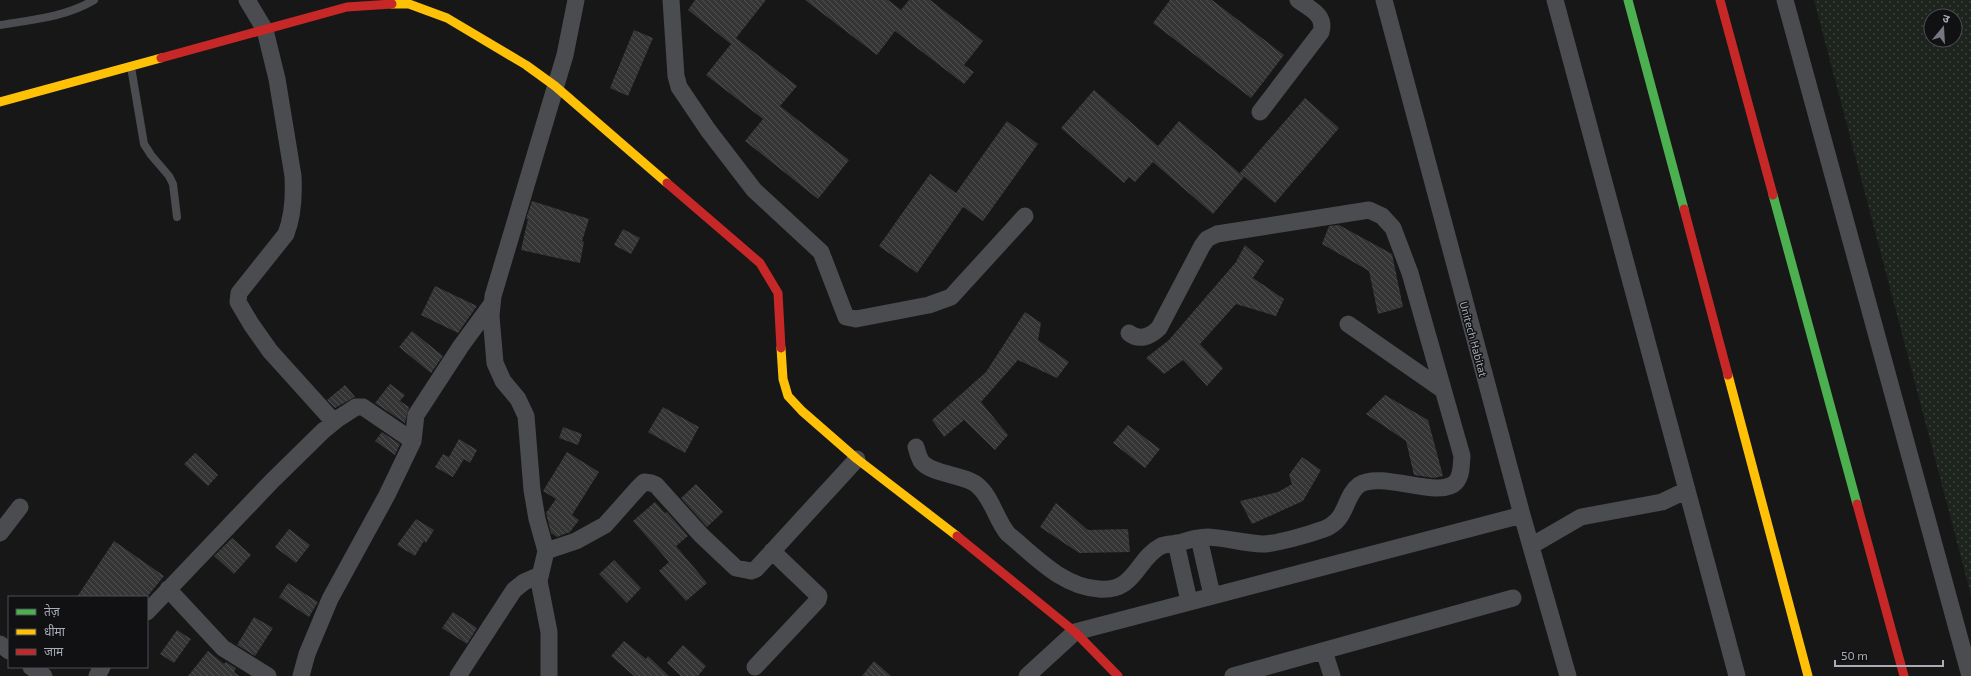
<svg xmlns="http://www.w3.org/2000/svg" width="1971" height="676" font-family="'Exo 2','Noto Sans Devanagari',sans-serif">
	<defs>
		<pattern id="grass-dots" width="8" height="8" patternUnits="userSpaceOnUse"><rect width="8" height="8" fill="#1d241e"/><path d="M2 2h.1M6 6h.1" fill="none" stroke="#3b413d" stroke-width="1.8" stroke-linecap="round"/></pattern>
		<pattern id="building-back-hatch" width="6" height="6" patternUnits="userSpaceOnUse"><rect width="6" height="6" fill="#353536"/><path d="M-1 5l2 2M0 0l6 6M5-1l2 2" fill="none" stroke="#4f5051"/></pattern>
	</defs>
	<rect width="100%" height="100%" fill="#171717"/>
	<path fill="url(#grass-dots)" fill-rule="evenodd" d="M1814,0H1971V595ZM1931,16H1955V40H1931Z"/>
	<path fill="url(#building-back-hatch)" d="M695,0H766L736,38L797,86L780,106L849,160L818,199L745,141L763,119L706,75L731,44L688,10Z
		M805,0H888L901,10L909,0H930L983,41L964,65L974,72L964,84L895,31L877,55Z
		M1170,0H1212L1284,55L1251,98L1153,23Z
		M634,30L653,38L628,96L610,88Z
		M1094,90L1158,146L1179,121L1244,177L1213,214L1153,162L1135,182L1129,177L1124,183L1061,128Z
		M1305,98L1339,128L1275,203L1240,173Z
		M1007,121L1038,144L983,221L963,207L917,273L879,246L930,174L956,193Z
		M532,201L589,219L582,241L584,242L580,263L521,250L528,219H526Z
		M1339,225L1392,254L1403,307L1378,314L1369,271L1322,244L1329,226Z
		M623,229L640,238L631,254L614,245Z
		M1245,245L1264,261L1253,278L1284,299L1276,316L1236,304L1200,344L1223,368L1207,386L1183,360L1164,374L1146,358L1169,340L1236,262Z
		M435,286L477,306L458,333L421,315Z
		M1025,312L1041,323L1038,340L1069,362L1057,378L1018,360L981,402L1008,435L995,450L964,420L944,437L932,420L986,372Z
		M412,331L443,356L431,373L399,347Z
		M390,384L405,395L400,401L409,407L405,423L375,403Z
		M345,385L355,397L335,408L327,400Z
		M1385,395L1428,420L1443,476L1434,478L1414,475L1406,441L1366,414Z
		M663,407L699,427L685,453L648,432Z
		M1128,425L1160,449L1145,468L1113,443Z
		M563,427L582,434L578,445L559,438Z
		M382,432L400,444L395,455L375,441Z
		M459,439L477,450L470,463L464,459L453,477L435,467L443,454L449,457Z
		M567,452L599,472L572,515L579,520L570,532L557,537L551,533L546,513L556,499L543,491Z
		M195,453L218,475L208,486L184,464Z
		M1302,457L1321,470L1303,501L1252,524L1240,501L1278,492L1292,484L1289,475Z
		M696,484L723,512L707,527L681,498Z
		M655,502L665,513L667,512L688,536L676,546L707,583L686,601L659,571L669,562L633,521Z
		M1056,503L1088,530L1128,529L1130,552L1079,553L1040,527Z
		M416,519L434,530L426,543L424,541L415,556L397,545Z
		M289,529L310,545L296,563L275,547Z
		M232,538L251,555L234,574L214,556Z
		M114,541L164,576L147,597H77Z
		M614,560L641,588L627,603L599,574Z
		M288,583L318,602L309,617L279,597Z
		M453,612L477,628L467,644L442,628Z
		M254,617L273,628L255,656L237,645Z
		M177,630L191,639L174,663L160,654Z
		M624,641L646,659L648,656L669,676H634L611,656Z
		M683,645L706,666L698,676H681L667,663Z
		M208,651L224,664L226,662L236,668L234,672L239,676H188Z
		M874,661L891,676H862Z"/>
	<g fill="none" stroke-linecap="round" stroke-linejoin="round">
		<path stroke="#4b4c50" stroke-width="8" d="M0,25C31,20 66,17 94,0
			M131,67L144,144L151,155L169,176L173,184L177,217"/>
		<path stroke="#4b4c50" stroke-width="17" d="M247,0L265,30L277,79L293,176C294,195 293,216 286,234L239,293L238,302L251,324L270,351L334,422
			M671,0L676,76L679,87L708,130L754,190L821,252L846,317L856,319L929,305L951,297L1025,216
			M1384,0L1522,515L1568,676
			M1555,0L1737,676
			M1785,0L1970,676
			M1260,112L1321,32C1326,15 1310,9 1298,0
			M1348,324L1443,390
			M916,447C917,451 919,457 921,461C931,475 964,474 977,485C992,497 996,520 1008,534C1035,556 1062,587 1099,589C1136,592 1136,559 1161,546C1166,544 1173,544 1179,543C1188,540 1198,537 1208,537C1226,538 1244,543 1262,544C1277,544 1310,534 1324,529C1348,520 1344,496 1359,485C1381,470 1440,500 1456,482C1462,475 1461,465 1462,456L1410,273L1393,228L1382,216L1369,210L1217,234L1207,239L1202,246L1159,328C1150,337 1139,341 1129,333
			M0,533L20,507
			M1199,538L1212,595
			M1176,543L1189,601
			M1531,546L1581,517L1662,502L1687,490
			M546,551L576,541L605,525L638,488L644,482L651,483L656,485L701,535L736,568L751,571L756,569L857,459
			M168,589L223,648L268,676
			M147,612L272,481L323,431L339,418L356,407H363L413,441
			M0,644L9,651
			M1324,651L1332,676
			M31,667L44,676
			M755,667L818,600L819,596L772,551
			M97,676L102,667
			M301,676L307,654L330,599L387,495L413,441L416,415L461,346L491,305
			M458,676L514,590L524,582L540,575
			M549,676V632L539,581L546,551L537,519L532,490L526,416L518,399L503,381L495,363L491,316L493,296L565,55L576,0
			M1027,676L1075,632L1522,515
			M1233,676L1513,598"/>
		<path stroke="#4caf50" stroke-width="9" d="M1628,0L1684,209
			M1773,195L1857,504"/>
		<path stroke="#ffc107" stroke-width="9" d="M392,4H409L447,18L526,65L555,86L667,183
			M0,102L161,58
			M781,348L783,379L788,396L802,411L857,459L957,536
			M1728,375L1808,676"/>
		<path stroke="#c62828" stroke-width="9" d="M1720,0L1773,195
			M161,58L347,7L392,4
			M667,183L760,263L778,293L781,348
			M1684,209L1728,375
			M1857,504L1904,676
			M957,536L1075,632L1118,676"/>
	</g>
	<g text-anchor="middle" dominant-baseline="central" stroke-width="3" stroke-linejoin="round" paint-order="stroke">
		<g font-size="11" fill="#a8adb8" stroke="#111113">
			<text transform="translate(1474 339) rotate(75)">Unitech Habitat</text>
		</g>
	</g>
	<rect x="8" y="596" width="140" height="72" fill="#111113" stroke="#4d4f55"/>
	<rect x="16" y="609" width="20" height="6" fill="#4caf50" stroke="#4d4f55"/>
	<text x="44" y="616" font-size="12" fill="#a8adb8">तेज़</text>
	<rect x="16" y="629" width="20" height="6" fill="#ffc107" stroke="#4d4f55"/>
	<text x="44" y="636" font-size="12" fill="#a8adb8">धीमा</text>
	<rect x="16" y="649" width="20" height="6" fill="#c62828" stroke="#4d4f55"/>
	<text x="44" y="656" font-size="12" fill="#a8adb8">जाम</text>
	<g transform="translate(1943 28) rotate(18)"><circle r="19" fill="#111113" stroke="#4d4f55"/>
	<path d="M0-3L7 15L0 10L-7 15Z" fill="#757880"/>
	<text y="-6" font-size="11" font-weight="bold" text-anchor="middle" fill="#a8adb8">उ</text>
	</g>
	<path d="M1835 660v6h108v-6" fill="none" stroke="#a8adb8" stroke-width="2"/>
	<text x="1841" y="660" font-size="12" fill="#a8adb8" stroke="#111113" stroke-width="3" paint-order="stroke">50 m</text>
</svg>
